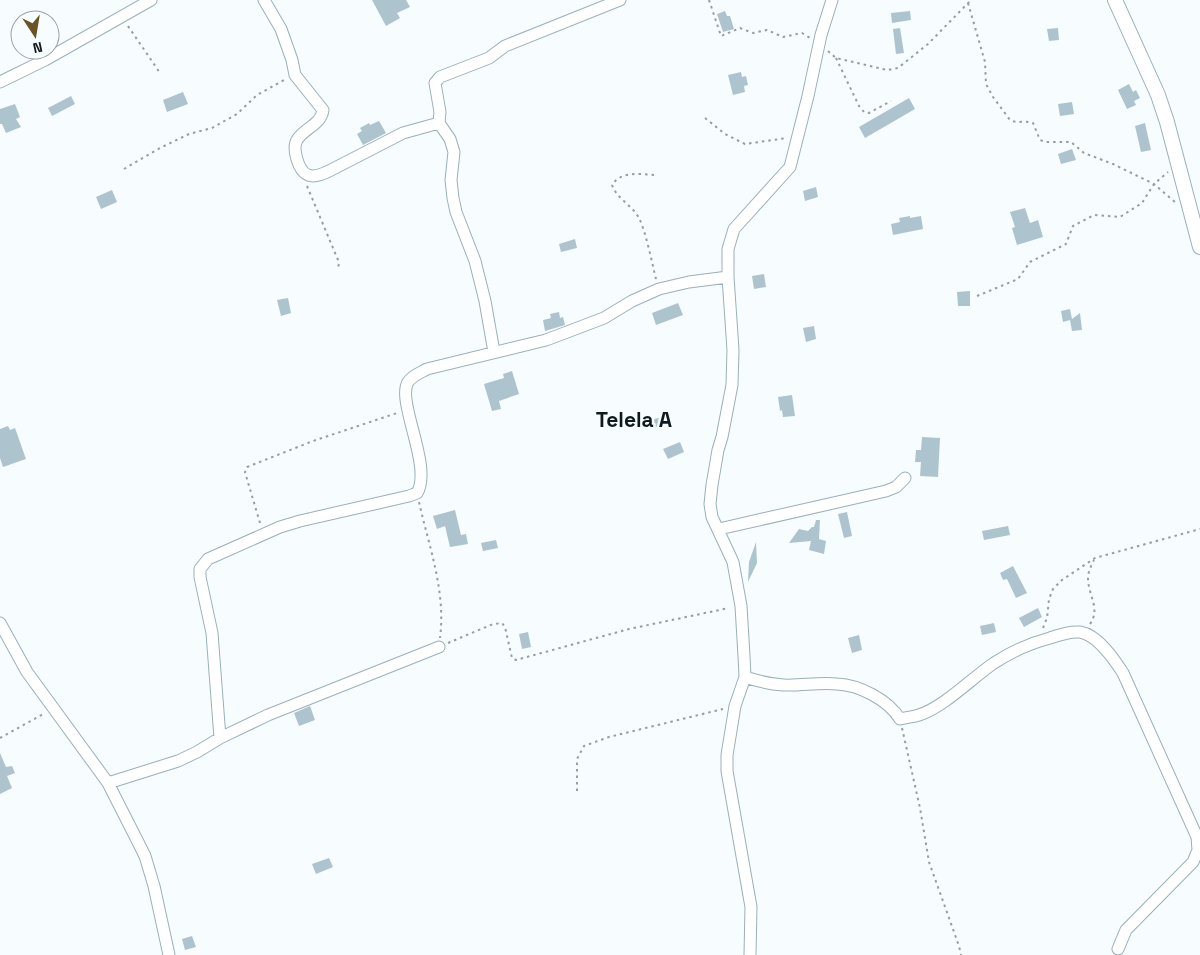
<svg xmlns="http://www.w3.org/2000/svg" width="1200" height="955" font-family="'Space Grotesk',sans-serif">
	<rect width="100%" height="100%" fill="#f7fcfe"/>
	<path fill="#adc4ce" d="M372,0H406L410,7L397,13L400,18L386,26Z
		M725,11L727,16H730L734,29L723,32L717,14Z
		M910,11L911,20L892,23L891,13Z
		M900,28L904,53L896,54L893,29Z
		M1058,28L1059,40L1049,41L1047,29Z
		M741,72L742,77L746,76L748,85L744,86L745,92L733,95L728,75Z
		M1129,84L1133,92L1136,90L1140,98L1134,101L1136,105L1127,109L1118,90Z
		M183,92L188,104L167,112L163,100Z
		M71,96L75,104L52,116L48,108Z
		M909,98L915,109L865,138L859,127Z
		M1072,102L1074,114L1060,116L1058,104Z
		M15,104L20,117L16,119L21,127L6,133L2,124H0V109Z
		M379,121L386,133L363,145L357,134L362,131L360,128L369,123L370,125Z
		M1145,123L1151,150L1141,152L1135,126Z
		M1072,149L1076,160L1061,164L1058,154Z
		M816,187L818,197L805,201L803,191Z
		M112,190L117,202L101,209L96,197Z
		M1025,208L1030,223L1038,220L1043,237L1017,245L1012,228L1015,227L1010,212Z
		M910,216V218L921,216L923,229L893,235L891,224L900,222L899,218Z
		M575,239L577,248L561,252L559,244Z
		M764,274L766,287L754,289L752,276Z
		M970,291V306H958L957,292Z
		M288,298L291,313L281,316L277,300Z
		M678,303L683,315L656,325L652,313Z
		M1070,309L1072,319L1080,313L1082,330L1072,331L1070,320L1063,322L1061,311Z
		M559,312L560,318L563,317L565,325L545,331L543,320L551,318L550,314Z
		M814,326L816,339L806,342L803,328Z
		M512,371L519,394L499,401L501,409L492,411L484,384L504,378L503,374Z
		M792,395L795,416L783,417L782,410L780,411L778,397Z
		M667,416L669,424L652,428L650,420Z
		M8,426L10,430L15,428L26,459L3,467L0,458V429Z
		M922,437L940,438L938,477L920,476L921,462H915L916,450H921Z
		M680,442L684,452L668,459L663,449Z
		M455,510L461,535L466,534L468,544L450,547L445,526L437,529L433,516Z
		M847,512L852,536L844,538L838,514Z
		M816,520H820L819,539L826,541L824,554L809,550L811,541L789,543L799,529L808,531L812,527H814Z
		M1008,526L1010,535L984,540L982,531Z
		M496,540L498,548L483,551L481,543Z
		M756,542L757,563L748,582L749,562Z
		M1013,566L1027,593L1016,598L1007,579L1003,580L1000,573Z
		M1038,608L1042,617L1024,627L1019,618Z
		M994,623L996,632L982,635L980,626Z
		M528,632L531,647L522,649L519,634Z
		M859,635L862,650L852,653L848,638Z
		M310,706L315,720L299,726L294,713Z
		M0,753L6,767L12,766L15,773L7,776L12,788L0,794Z
		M329,858L333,867L316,874L312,864Z
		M192,936L196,947L185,950L182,939Z"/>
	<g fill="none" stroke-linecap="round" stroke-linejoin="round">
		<g stroke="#9ab0ba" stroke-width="13">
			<path id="minor" d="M264,0L281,29L292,60L295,75L323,110C321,125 304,128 297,140C292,148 298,171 308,175C315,178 325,173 331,170L403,133L439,123
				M0,82L45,60L151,0
				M494,352L485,301L475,261L456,212L453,198L451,180L454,152L450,139L439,123L440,112L435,83L440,77L489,58L505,46L620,0
				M719,529L886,491L896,487L905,478
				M0,623L27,672L108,783L139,844L145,856L154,886L169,955
				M745,677C757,681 770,684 783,685C801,686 819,682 837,684C860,685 888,700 900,719C907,717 913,717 919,715C944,707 972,678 994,663C1011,652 1031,643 1050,638C1059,635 1069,631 1080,632C1098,635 1114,659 1123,673L1197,837L1198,850L1193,862L1126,930L1118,949
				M220,738L212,633L200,577V569L208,559L280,527L300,521L409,496L417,493C433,467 396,401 408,382C413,375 420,373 427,369L546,340L604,318L632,301L659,289L689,282L728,277
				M108,783L178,761L197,752L220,738L268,715L439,647
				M750,955L751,907L727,771V755L735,706L745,677L744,656L741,606L733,562L712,517L710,504L712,485L718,450L722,437L732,385L733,350L728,277V249L734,229L790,167L808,96L821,35L832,0"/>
		</g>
		<g stroke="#9ab0ba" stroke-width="16">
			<path id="tertiary" d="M1115,0L1158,95L1167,122L1200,247"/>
		</g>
		<path stroke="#979da0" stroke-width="2" stroke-dasharray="2.5 4" stroke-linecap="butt" d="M709,0L721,36L740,28L753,33L767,30L783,37L802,33L810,38
			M968,3L985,62L986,84L993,97L1010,120C1017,124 1025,120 1033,123L1040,140L1046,142H1071L1084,153L1113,164L1154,184L1176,203
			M128,26L160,73
			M828,51L836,58L887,70L898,68L928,44L971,0
			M836,58L859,106L864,112L869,113L891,101
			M705,118L725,134L745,144L787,138
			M124,169L160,148L189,134L212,128L237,114L257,95L286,79
			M654,175C639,174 621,171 612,185C617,199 632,205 639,218C646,232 652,263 656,279
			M307,186L338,260L339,264L337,270
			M977,296L1018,279L1030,262L1066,244L1073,226L1094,215L1120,217L1142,203L1154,184L1168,172
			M419,502C429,547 446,591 440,638
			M260,523L247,479L245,472L247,467L313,441L397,413
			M1090,624C1101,609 1088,595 1088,578C1088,572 1091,566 1094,560
			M1043,628L1047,618L1049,599L1053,589L1062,580L1095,558L1200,529
			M448,643L493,624L502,623L505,627L512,658L516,660L629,629L729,608
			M902,728L920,808L929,862L959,946L961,955
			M0,738L45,713
			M577,791V759L584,746L609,737L723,709"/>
		<use href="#minor" stroke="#fff" stroke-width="11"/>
		<use href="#tertiary" stroke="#fff" stroke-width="14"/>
	</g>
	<g text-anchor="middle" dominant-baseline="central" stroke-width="5" stroke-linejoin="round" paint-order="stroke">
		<g font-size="21" font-weight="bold" fill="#10191c" stroke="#f7fcfe">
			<text x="634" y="419">Telela A</text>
		</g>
	</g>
	<g transform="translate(35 35) rotate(168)"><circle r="24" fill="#f7fcfe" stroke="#9ba1a4"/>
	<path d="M0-4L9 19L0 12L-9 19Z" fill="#6a5423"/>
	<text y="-8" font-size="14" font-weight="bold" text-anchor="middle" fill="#10191c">N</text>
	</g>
</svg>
